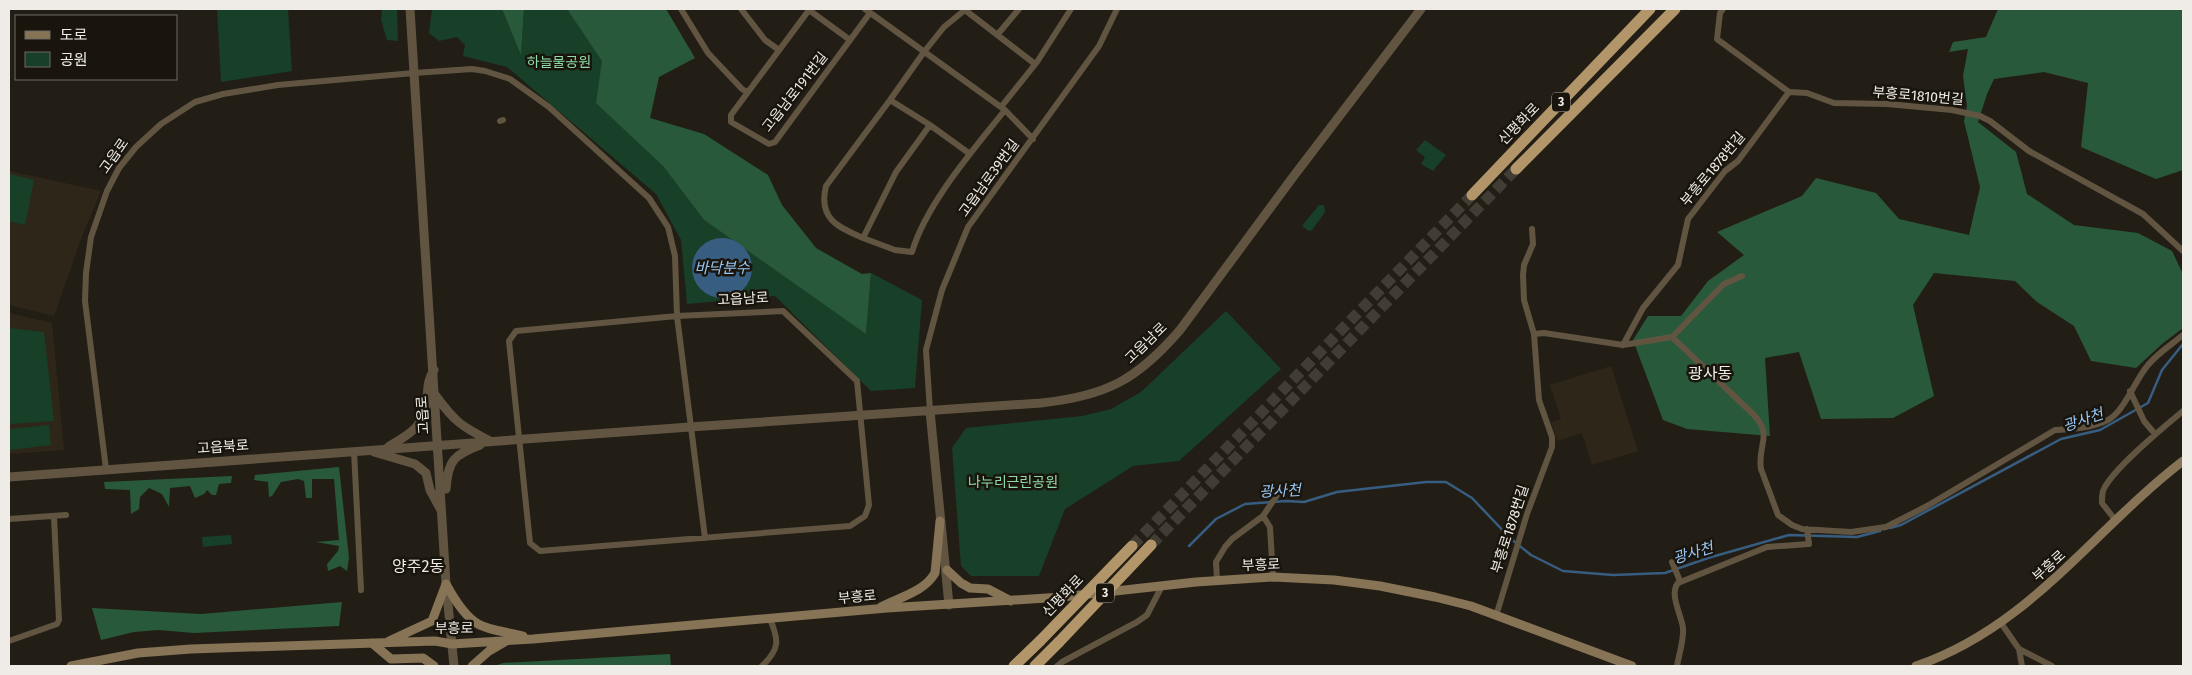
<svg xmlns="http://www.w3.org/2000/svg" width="2192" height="675" font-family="'Fira Sans','Noto Sans KR',sans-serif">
	<rect width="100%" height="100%" fill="#221e16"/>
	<path fill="#2e2719" d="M9,171L101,191L81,239L54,316L9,305Z
		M9,313L52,323L64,450L9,454Z
		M1611,366L1638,451L1592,465L1582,433L1557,441L1551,422L1561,419L1550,385Z"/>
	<path fill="#183f28" d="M217,9H288L292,71L221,82Z
		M382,9H397L398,41L387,40L381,20Z
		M432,9H502L521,53L524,9H567L602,58L663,166L704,220L866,333L871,273L922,300L915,388L871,391L775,296L687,304L681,240L656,194L507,67L463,56L465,45L457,37L439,41L429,33Z
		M1425,140L1446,155L1433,171L1421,164L1425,157L1416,150Z
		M9,174L34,180L25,225L9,221Z
		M1319,205H1324L1325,212L1312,230L1309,231L1302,226Z
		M1226,311L1281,369L1179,461L1133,466L1065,509L1039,576H971L961,566L952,448L966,428L1082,416L1111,409L1141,392Z
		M9,328L44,332L54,421L9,424Z
		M49,425L51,445L10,450L9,429Z
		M231,535L232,544L203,547L202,537Z"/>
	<path fill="#28593b" d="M502,9H524L521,55Z
		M567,9H666L695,58L659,77L650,118L704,134L768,175L782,205L816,248L862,274L871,273L866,334L704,220L663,166L596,103L602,61Z
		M1998,9H2183V170L2156,179L2081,147L2088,83L2044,72L1994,79L1987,94L1978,122L2016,152L2027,194L2074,225L2138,233L2172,251L2183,274V328L2162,344L2136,368L2091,361L2074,326L2037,302L2015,281L1934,273L1913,305L1934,396L1893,418L1821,419L1799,352L1765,358L1770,436L1687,429L1663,420L1633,340L1648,316H1681L1708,281L1744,255L1717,232L1802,196L1816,178L1876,193L1899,219L1969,235L1980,187L1964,121L1967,106L1963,76L1968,49L1949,52L1953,42L1986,37Z
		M339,467L349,558L347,571L340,566L328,571L327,564L338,551L339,546L316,542L339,540L334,479H312V498H306L304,481L298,479L281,482L272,496L269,497L268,482L254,480L255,475Z
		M232,476L231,483L219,484L216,495H212L207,490L204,494L195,498L190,486L170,488L169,507L162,494L149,488L140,497L139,509L131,514L130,490L105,489L104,482Z
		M342,602L339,626L194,633L158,630L134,632L101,640L92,608L201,614Z
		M670,654L671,666H494L503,663Z"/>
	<path fill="#375d81" d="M692 268a30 30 0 1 1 60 0a30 30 0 1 1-60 0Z"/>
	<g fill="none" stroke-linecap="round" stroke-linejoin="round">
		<path stroke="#375d81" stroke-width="2.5" d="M1890,528L1901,525L2061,439L2100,430L2148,403L2162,370L2183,344
			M1189,546L1216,519L1245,504L1286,501L1304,502L1337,492L1426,482H1446L1472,498L1511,539L1531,555L1563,571L1613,575L1665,573L1708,558L1789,535L1857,537L1880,531"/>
		<path stroke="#413d35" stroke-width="11" stroke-dasharray="11 5.5" stroke-linecap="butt" d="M1151,545L1516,169
			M1132,546L1472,195"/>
		<path stroke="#615542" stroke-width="6" d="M681,9L708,53L742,89L747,92
			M741,9L765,40L779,50
			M865,9L1005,110L1033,139
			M1723,9L1720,13L1717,39L1789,92L1807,93L1834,103L1887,104L1952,110L1980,116L1990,121L2029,151L2143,214L2183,251
			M965,10L1035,64
			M998,34L1019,9
			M850,40L809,10L731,115V122L769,144L775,142L870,13
			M890,100L924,52L944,27L966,9
			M1001,107L1037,62L1071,9
			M500,121L503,120
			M970,154L930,125L896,172L863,238L895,250L912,252C926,204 974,149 1005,110
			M863,238C837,227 818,218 826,186L890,100L930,125
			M783,311L857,381L869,505L865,516L850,526L540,551L530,543L509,341L516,331L677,316Z
			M1534,334L1544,333L1623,345L1672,337L1753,414C1774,436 1757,444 1761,469L1778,515L1792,525L1802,529L1851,532L1886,527L1927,506L2055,430C2072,429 2092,428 2108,420C2124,412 2135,380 2148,365C2157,354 2172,344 2183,335
			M1672,337L1724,284L1742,276
			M1623,345L1643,308L1678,265L1688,219L1725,171L1738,161L1789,92
			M2130,391L2144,421L2155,434
			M930,411L926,350L942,290L968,227L1099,46L1117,9
			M354,451L361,590
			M106,469L85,301L86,273L91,237L107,191L119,168L136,147L161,124L195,102L223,94L278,85L414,73L472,69L485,71L510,79L549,107L649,198L668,227L675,256L677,316L705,538
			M1263,516L1270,527L1273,577
			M9,519L66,515
			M2116,521L2102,503C2102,500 2102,495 2103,491C2111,470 2164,427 2183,411
			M1672,562L1680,581
			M1217,581L1216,562L1225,547L1232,539L1263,516L1281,489
			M1496,616L1527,514L1552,447V437L1539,400L1534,334L1524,300L1523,275L1524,265L1533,244L1532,229
			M2001,623L2019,649L2022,666
			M9,641L57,624L59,620L54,517
			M2019,649L2052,666
			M762,666C780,649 779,640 770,619
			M1057,666L1062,662L1137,622L1147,615L1162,586
			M1677,666C1679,654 1684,640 1683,628C1681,614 1669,594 1678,583L1767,547L1809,544L1807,529"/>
		<path stroke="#615542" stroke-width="9" d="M410,9L446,584L454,666
			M436,396C455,422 461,426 490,441
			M930,411L949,605
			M388,447C411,433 425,427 427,397C428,386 428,379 434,370
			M374,452L415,464L426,473L430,490L441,510
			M9,477L690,427L1041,403C1106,396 1137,380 1180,330L1293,177L1421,9
			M446,489C448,460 454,455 480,445"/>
		<path stroke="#877355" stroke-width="9" d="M947,570L961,583L970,588L988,589L1011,601
			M446,584C453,597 464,616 478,624C490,631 509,632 523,636
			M881,607C900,597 924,592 935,573L940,521
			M389,641L432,621L446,584
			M372,643L391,659L423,658L434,666
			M71,666L138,653L191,649L435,641L452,644L533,639L887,608L1062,597L1196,582L1273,577L1334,580L1380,586L1435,597L1471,606L1632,666
			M472,666L489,651L506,641
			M1916,666C2030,627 2092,531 2183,461"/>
		<path stroke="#b2966a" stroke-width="11" d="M1516,169L1675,9
			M1472,195L1650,9
			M1014,666L1040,641
			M1035,666L1059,642"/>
		<path stroke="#b2966a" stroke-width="11" d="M1040,641L1132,546
			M1059,642L1151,545"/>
	</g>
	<g text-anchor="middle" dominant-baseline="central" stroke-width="5" stroke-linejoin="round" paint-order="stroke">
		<g fill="#19150d" stroke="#afaca6" stroke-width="1">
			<rect x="1552" y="92.5" width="18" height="19" rx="4"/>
			<rect x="1096" y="583.5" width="18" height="19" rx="4"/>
		</g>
		<g font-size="12" font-weight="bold" fill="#efece7">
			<text x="1561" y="102">3</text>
			<text x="1105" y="593">3</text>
		</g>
		<g font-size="14" fill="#8edaa8" stroke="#19150d">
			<text x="559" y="62">하늘물공원</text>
			<text x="1013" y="482">나누리근린공원</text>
		</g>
		<g font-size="14" fill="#efece7" stroke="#19150d">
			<text transform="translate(795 92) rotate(-52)">고읍남로191번길</text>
			<text transform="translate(1918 96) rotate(5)">부흥로1810번길</text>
			<text transform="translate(1519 124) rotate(-46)">신평화로</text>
			<text transform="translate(114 156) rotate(-55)">고읍로</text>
			<text transform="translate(1713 169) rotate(-50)">부흥로1878번길</text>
			<text transform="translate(989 178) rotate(-54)">고읍남로39번길</text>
			<text transform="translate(743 299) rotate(-3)">고읍남로</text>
			<text transform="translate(1146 343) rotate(-44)">고읍남로</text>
			<text transform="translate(423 415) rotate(-94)">고읍로</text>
			<text transform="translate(223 447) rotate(-4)">고읍북로</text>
			<text transform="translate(1510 529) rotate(-72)">부흥로1878번길</text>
			<text transform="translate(1261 565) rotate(-2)">부흥로</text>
			<text transform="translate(2049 566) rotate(-42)">부흥로</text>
			<text transform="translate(1063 596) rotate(-46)">신평화로</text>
			<text transform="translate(857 597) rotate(-5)">부흥로</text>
			<text x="454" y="628">부흥로</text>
		</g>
		<g font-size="15" font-style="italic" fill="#96c6f4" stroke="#19150d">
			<text x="722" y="268">바닥분수</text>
			<text transform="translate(2083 420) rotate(-19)">광사천</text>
			<text transform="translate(1280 491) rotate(-3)">광사천</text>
			<text transform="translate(1693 553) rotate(-17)">광사천</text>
		</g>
		<g font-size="16" fill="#efece7" stroke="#19150d">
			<text x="1710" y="373">광사동</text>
			<text x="418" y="566">양주2동</text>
		</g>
	</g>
	<rect width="2192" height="675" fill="none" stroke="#efece7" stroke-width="20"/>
	<rect x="15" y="15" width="162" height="65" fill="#19150d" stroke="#6f6b64"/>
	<rect x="25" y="31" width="25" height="8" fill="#877355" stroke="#6f6b64"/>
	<text x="60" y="40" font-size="15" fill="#efece7">도로</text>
	<rect x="25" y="52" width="25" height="15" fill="#183f28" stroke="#6f6b64"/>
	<text x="60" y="65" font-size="15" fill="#efece7">공원</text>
</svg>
